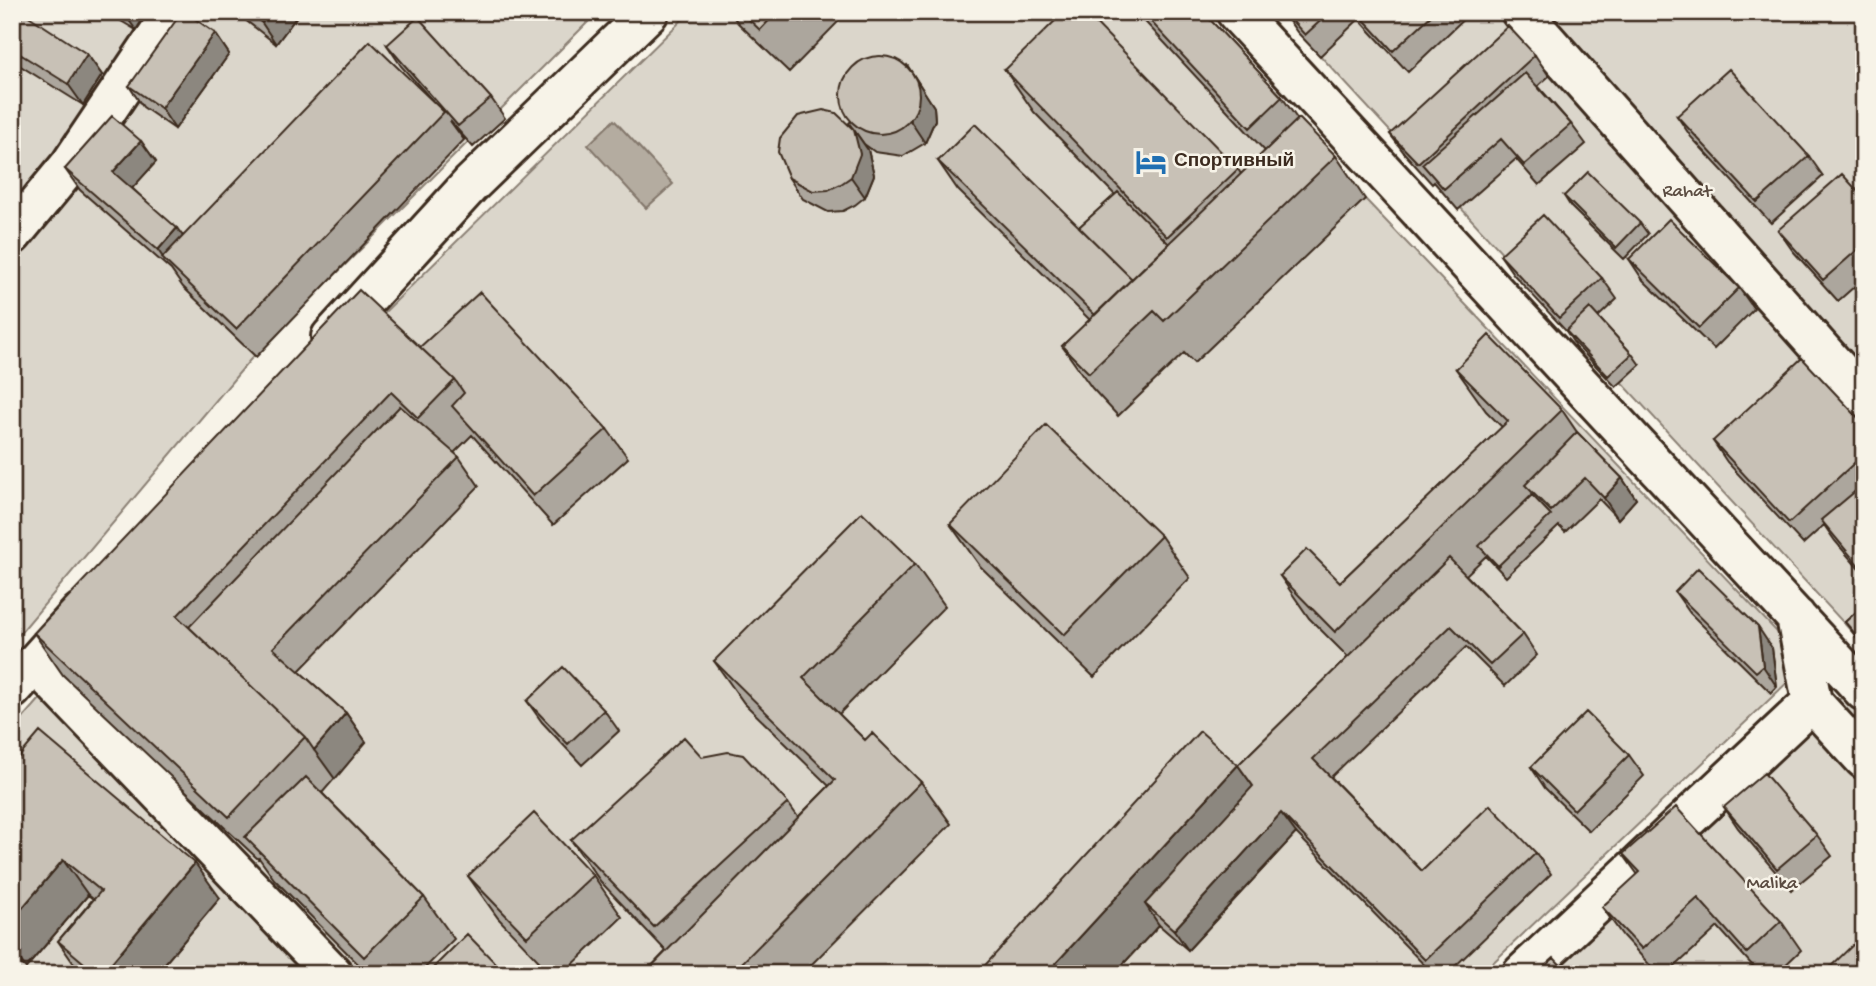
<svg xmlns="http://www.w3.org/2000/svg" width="1876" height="986" font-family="'Gochi Hand',sans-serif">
	<rect width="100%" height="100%" fill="#f7f3e8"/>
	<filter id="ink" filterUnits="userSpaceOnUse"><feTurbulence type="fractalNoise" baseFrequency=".0143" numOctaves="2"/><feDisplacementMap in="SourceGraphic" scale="14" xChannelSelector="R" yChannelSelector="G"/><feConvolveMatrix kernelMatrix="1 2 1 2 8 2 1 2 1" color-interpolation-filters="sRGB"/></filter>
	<g filter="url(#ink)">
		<path fill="#dbd6cb" stroke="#8b8074" stroke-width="2" d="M12,12H598L250,360L12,643Z
			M690,12H1197L1329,161L1778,633L1792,678L1481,974H12V731L336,360Z
			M1280,12H1864V645Z
			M1844,695L1864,717V974H1541Z"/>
		<path fill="#b4aca0" stroke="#84786c" stroke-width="2" d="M614,120L673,184L646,208L588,145Z"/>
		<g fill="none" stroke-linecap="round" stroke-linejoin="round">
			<g stroke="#3b2a1e" stroke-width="44">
				<path id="street" d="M1236,12L1864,691
					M1521,12L1864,398
					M12,235L70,165L173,12
					M331,337L470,185L649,12
					M1796,617L1812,702L1864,759
					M35,663L333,974
					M12,689L81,612
					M1522,974L1812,702"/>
			</g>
			<use href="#street" stroke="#f7f3e8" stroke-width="38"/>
		</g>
		<path fill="#aca69d" stroke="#3b2a1e" stroke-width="2" d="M106,12H147L136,30Z
			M235,12H300L276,44Z
			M730,12H831L838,22L789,72L738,23Z
			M1136,12H1203L1282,97L1298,120L1336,156L1365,199L1194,363L1184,353L1118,416L1092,388L1062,346L1090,320L958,190L938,161L1079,227L1115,195L1034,112L1005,70L1238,169L1241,174L1265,151Z
			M1283,12H1471L1408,72L1359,19L1320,56L1297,32Z
			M12,32L87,54L102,75L83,105L19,65L12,54Z
			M215,33L229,54L175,129L143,107L129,86Z
			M387,45L491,98L505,118L473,147L450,121L464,140L256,357L183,287L171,270L80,190L65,169L141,141L156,162L132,188L183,236L432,100L401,66Z
			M1535,55L1549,76L1538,86L1571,124L1586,144L1539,185L1516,159L1458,210L1434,182L1432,184L1405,154L1390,134Z
			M907,65L934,107L935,120L925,143L903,156L875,152L864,144L849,123Z
			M1677,116L1809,156L1823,176L1771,223L1691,137Z
			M868,150L874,175L865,197L855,205L843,211L828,212L803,199L789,178Z
			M1564,196L1640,223L1648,234L1624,259L1571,207Z
			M1864,198V278L1838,301L1793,251L1778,230Z
			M1500,255L1602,278L1617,299L1598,317L1632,354L1640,365L1616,387L1573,342L1566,331L1514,275Z
			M1629,259L1739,288L1754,309L1714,349L1643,280Z
			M420,347L607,429L628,458L553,525L472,435L454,453L459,457L479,486L299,671L346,713L366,742L322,793L424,897L454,939L419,974H368L274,879L259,858L258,859L63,675L34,633Z
			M1456,369L1562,410L1577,432L1622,478L1636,499L1618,519L1599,499L1565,532L1559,526L1506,577L1486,556L1466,575L1523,634L1537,655L1505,686L1466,647L1331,777L1422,871L1536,853L1551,874L1447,974H1433L1296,833L1188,950L1159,925L1114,974H977L1238,765L1348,657L1309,618L1280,576L1340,582L1502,427L1486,411Z
			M1864,424V575L1835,541L1824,525L1803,544L1727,462L1713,441Z
			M950,524L1161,536L1190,578L1094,677L980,566Z
			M915,564L945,606L839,714L865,740L921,782L951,824L802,974H644L666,951L601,882L571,840L788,803L798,817L829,786L744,703L714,661Z
			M1675,592L1772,648L1777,687L1771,693L1690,613Z
			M1864,605V648L1845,622Z
			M527,701L604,710L619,731L582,765L542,722Z
			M1629,755L1644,776L1589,831L1545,788L1531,767Z
			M12,765L220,898L156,974H81L58,941L93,899L88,895L26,968L12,956Z
			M1724,807L1817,835L1832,856L1791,890L1738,828Z
			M1623,854L1781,921L1801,950L1776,974H1760L1718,927L1667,974H1658L1623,936L1602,907L1638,875Z
			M593,875L622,917L563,974H551L498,918L468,876Z"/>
		<path fill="#8c877f" stroke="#3b2a1e" stroke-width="2" d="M123,12H147L136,30Z
			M270,12H300L276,44L262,23Z
			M215,33L229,54L175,129L161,108Z
			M87,54L102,75L83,105L68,84Z
			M907,65L934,107L935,120L925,143L911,122Z
			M854,130L868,150L874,175L865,197L851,177Z
			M141,141L156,162L128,193L113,172Z
			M177,228L192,249L164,259L158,250Z
			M1622,478L1636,499L1618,519L1604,498Z
			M1758,627L1772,648L1777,687L1763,666Z
			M346,713L366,742L335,779L314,750Z
			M1238,765L1268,807L1145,904L1159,925L1114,974H1046Z
			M1281,813L1296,833L1188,950L1174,930Z
			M63,860L88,895L26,968L12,948V920Z
			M195,863L220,898L156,974H102Z"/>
		<path fill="#c8c1b6" stroke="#3b2a1e" stroke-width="2" d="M182,12H185L215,33L161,108L129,86Z
			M248,12H270L262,23Z
			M741,12H777L760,30Z
			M1064,12H1085L1238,169L1167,237L1005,70Z
			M1142,12H1203L1282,97L1250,128Z
			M1284,12H1330L1305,35Z
			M1357,12H1435L1393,51Z
			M24,13L87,54L68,84L12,49V32Z
			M418,17L491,98L458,126L387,45Z
			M1508,26L1535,55L1418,163L1390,134Z
			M370,41L444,112L236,329L162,258Z
			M841 95a39 39 0 1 1 78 0a39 39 0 1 1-78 0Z
			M1729,69L1809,156L1757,202L1677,116Z
			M1525,73L1571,124L1524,165L1501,139L1444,189L1422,164Z
			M823,110L836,113L854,130L860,154L851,177L841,184L828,190L813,191L789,178L778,152L780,138L798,116Z
			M112,116L141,141L113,172L177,228L158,250L65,169Z
			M1299,118L1336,156L1164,321L1154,311L1089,373L1062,346Z
			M975,124L1132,279L1095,315L938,161Z
			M1588,172L1640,223L1616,248L1564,196Z
			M1842,174L1864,198V244L1823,280L1778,230Z
			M1118,192L1169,244L1132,279L1079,227Z
			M1543,215L1602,278L1559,318L1500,255Z
			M1669,219L1739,288L1699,328L1629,259Z
			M359,290L455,380L418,418L391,392L177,616L305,737L229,817L34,633Z
			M480,292L607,429L533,496L452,406L464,393L455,380L420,347Z
			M1590,308L1632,354L1608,376L1566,331Z
			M1489,335L1562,410L1335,632L1280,576L1307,549L1340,582L1508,421L1456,369Z
			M1802,358L1864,424V454L1789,523L1713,441Z
			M400,406L459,457L273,648L346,713L314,750L305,737L189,627Z
			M1046,425L1161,536L1064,635L950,524Z
			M1577,432L1622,478L1604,498L1585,478L1551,511L1525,485Z
			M1864,484V572L1821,520Z
			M1532,495L1551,515L1498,566L1479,546Z
			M862,512L915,564L803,678L865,740L872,733L921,782L731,974H644L835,780L714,661Z
			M1449,558L1523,634L1490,665L1451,626L1313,759L1422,871L1490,805L1536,853L1425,960L1281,813L1174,930L1145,904L1253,786L1238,765Z
			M1698,568L1758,627L1763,666L1756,672L1675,592Z
			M1864,605V644L1845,622Z
			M563,667L604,710L568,744L527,701Z
			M1586,712L1629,755L1574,810L1531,767Z
			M1200,731L1238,765L1046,974H977Z
			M40,732L195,863L102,974H97L58,941L101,891L63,860L12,920V765Z
			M684,737L702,757L728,752L743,755L788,803L654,927L571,840Z
			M1764,773L1817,835L1777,869L1724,807Z
			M306,777L424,897L364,957L245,837Z
			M1676,807L1781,921L1747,953L1698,898L1642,949L1602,907L1640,872L1623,854Z
			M534,813L593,875L527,937L468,876Z
			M467,934L506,974H427Z
			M1864,934V974H1823Z
			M1554,958L1569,974H1536Z
			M1357,967L1363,974H1350Z"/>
	</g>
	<defs>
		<g id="hotel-bare" transform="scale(2.415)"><path d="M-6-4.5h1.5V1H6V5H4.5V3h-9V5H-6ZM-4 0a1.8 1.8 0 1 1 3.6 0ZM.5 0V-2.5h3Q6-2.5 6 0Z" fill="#1f6fb2" stroke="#f7f3e8" stroke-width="2.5" paint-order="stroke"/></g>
	</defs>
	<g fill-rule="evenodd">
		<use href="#hotel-bare" x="1151" y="162"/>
	</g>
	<g text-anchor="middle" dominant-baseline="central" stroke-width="5" stroke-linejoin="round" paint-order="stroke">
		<g font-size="19" font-weight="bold" fill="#3b2a1e" stroke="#f7f3e8" text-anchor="start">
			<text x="1174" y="162">Спортивный</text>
		</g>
		<g font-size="19" fill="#5b4c41" stroke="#f7f3e8">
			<text x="1687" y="192">Rahat</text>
			<text x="1772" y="884">Malika</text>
		</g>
	</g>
	<rect width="1876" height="986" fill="none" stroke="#f7f3e8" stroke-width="42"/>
	<rect x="21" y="21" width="1834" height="944" fill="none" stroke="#3b2a1e" stroke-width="2.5" filter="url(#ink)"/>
</svg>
